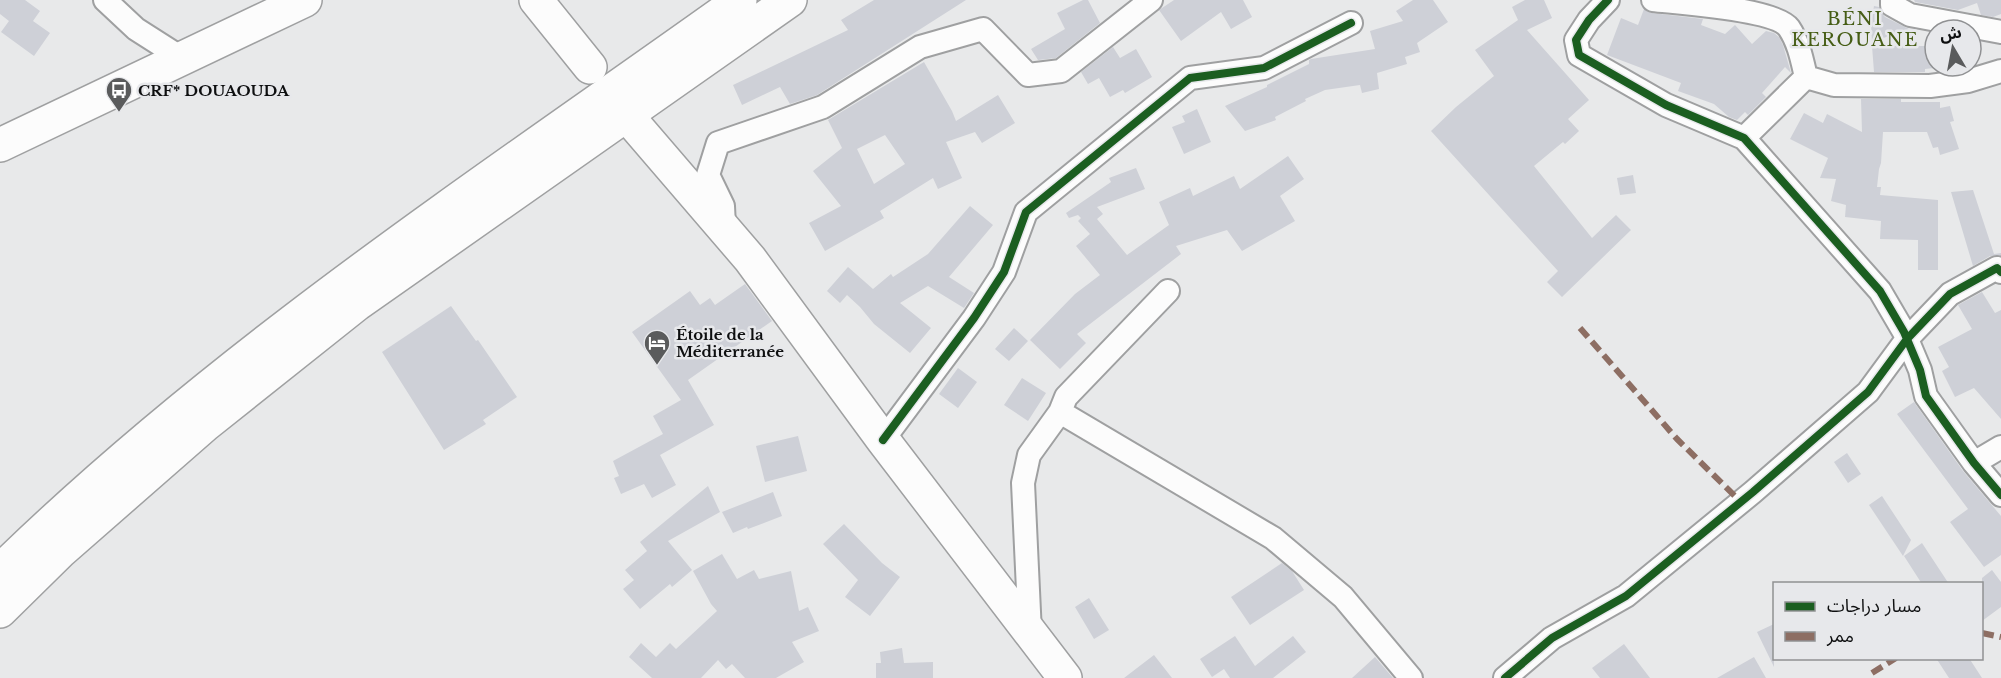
<svg xmlns="http://www.w3.org/2000/svg" width="2001" height="678" font-family="'Libre Baskerville','Noto Sans Arabic',serif">
	<rect width="100%" height="100%" fill="#e8e9ea"/>
	<path fill="#ced0d7" fill-rule="evenodd" d="M0,0H25L40,11L33,21L50,33L34,56L1,32L9,21L0,14Z
		M874,0H966L817,95L790,104L780,87L742,105L733,85L848,30L841,20Z
		M1083,0H1088L1100,23L1056,58L1038,60L1031,49L1065,29L1057,13Z
		M1174,0H1243L1252,17L1231,29L1221,12L1181,41L1159,10Z
		M1413,0H1433L1448,22L1417,43L1420,52L1405,57L1407,64L1377,73L1379,89L1362,93L1360,85L1325,90L1305,99L1306,101L1275,117L1276,120L1245,131L1225,106L1267,87V85L1309,64V60L1311,59L1375,49L1370,31L1403,21L1396,11Z
		M1525,0H1544L1552,18L1527,30L1589,100L1568,119L1579,131L1565,144L1563,142L1534,166L1592,238L1616,215L1631,230L1562,297L1547,282L1558,271L1431,131L1456,107L1494,76L1475,50L1518,20L1512,7Z
		M1914,0H2001V14L1993,17L1981,15L1977,3L1958,10L1915,2Z
		M1874,6L1879,7L1881,12L1885,17L1909,29L1872,42L1871,24Z
		M1644,9L1652,13L1703,19L1701,25L1725,34L1735,25L1752,44L1766,31L1774,33L1779,37L1783,45L1791,73L1785,67L1762,93L1766,97L1748,115L1745,112L1737,120L1729,117L1714,104L1678,91L1681,83L1607,55L1621,18L1638,25Z
		M1872,46H1934V68L1925,69V72H1874Z
		M1113,47L1120,58L1136,49L1152,77L1125,93L1123,90L1110,97L1099,78L1088,84L1081,72Z
		M924,62L952,111L956,121L998,95L1015,123L982,143L975,132L946,142L962,178L938,189L933,178L880,211L884,218L825,251L809,223L841,206L813,171L842,148L828,120ZM885,135L905,164L874,184L857,149Z
		M1861,99H1901V102H1940V108L1950,106L1954,121L1950,122L1959,149L1940,155L1938,147L1933,148L1927,132H1883L1881,163L1879,169L1877,187H1881L1880,195L1938,200V270H1918V240L1880,239L1881,221L1845,217L1846,205L1831,201L1836,179L1820,178L1828,158L1790,139L1804,113L1823,123L1827,114L1862,132Z
		M1197,109L1211,142L1184,154L1172,127L1185,122L1182,116Z
		M1288,156L1304,179L1280,196L1295,221L1242,251L1227,230L1176,246L1181,254L1077,334L1086,343L1060,369L1030,340L1075,294L1100,275L1076,246L1090,234L1078,221L1081,218L1078,215L1069,218L1066,213L1111,182L1109,178L1136,168L1145,189L1097,207L1103,214L1097,219L1127,255L1169,225L1159,202L1190,188L1193,196L1234,176L1240,189Z
		M1633,175L1636,193L1620,195L1617,178Z
		M1973,190L1994,254L2001,253V256H1990L1973,266L1951,192Z
		M970,206L993,225L949,277L974,293L964,308L928,286L900,303L931,328L910,353L874,324L860,307L847,295L840,303L827,291L848,267L873,289L891,274L893,277L928,254Z
		M745,284L772,321L688,380L714,425L660,455L676,485L652,498L644,484L621,494L614,478L619,476L613,461L663,434L653,416L681,400L632,332L690,291L700,305L710,298L715,305Z
		M1982,292L1995,313L2001,310V419L1974,388L1955,397L1942,371L1949,367L1938,347L1972,329L1958,305Z
		M451,306L476,341L478,340L517,397L483,420L486,424L444,450L382,352Z
		M1014,328L1028,341L1009,361L995,349Z
		M958,368L977,382L958,408L939,394Z
		M1022,378L1046,393L1028,421L1004,405Z
		M1914,402L1963,471L2001,516V555L1984,567L1950,522L1968,509L1897,414Z
		M798,436L807,471L765,482L756,446Z
		M1847,453L1861,474L1848,483L1834,462Z
		M708,486L720,512L668,541L692,570L672,587L670,584L640,609L623,589L634,580L625,570L647,551L640,542Z
		M773,492L782,516L748,529L747,527L733,533L722,512Z
		M1882,496L1911,540L1903,556L1869,505Z
		M844,524L882,563L900,577L870,616L845,597L858,580L823,544Z
		M1922,543L1949,584H1922L1904,556Z
		M722,554L737,579L754,570L759,579L791,571L799,611L808,607L819,631L792,642L804,662L776,678H745L732,664L726,669L718,660L701,678H652L629,657L641,643L656,657L670,643L676,649L717,611L711,604L693,571Z
		M1282,563L1292,571L1304,590L1250,625L1231,597Z
		M1992,570L2001,582V607L1982,621V578Z
		M1089,598L1109,630L1094,639L1075,607Z
		M1774,624V667L1757,632Z
		M1235,636L1255,666L1293,636L1306,652L1273,678H1230L1224,669L1212,677L1200,659Z
		M1624,644L1650,678H1600L1592,668Z
		M902,648L904,663L933,662V678H876V663H881L880,652Z
		M1154,655L1172,678H1124Z
		M1375,657L1393,678H1352Z
		M1754,657L1766,678H1717Z
		M1936,658H1969L1982,678H1949Z"/>
	<g fill="none" stroke-linecap="round" stroke-linejoin="round">
		<g stroke="#9fa0a1" stroke-width="26">
			<path id="minor" d="M105,0L136,29L183,59
				M1608,0L1589,20L1576,40L1579,55L1666,105L1744,138L1880,291L1904,332L1920,370L1926,396L1974,463L2001,495
				M1653,0C1679,3 1775,9 1789,28C1799,43 1802,60 1806,77L1834,85L1930,86L1968,81L2001,71
				M1892,0V5L1910,15L2001,32
				M1744,138L1806,77
				M724,226L723,206L708,175L718,143L823,107L920,47L983,29L1028,75L1061,71L1151,0
				M1060,412L1273,538L1343,597L1411,678
				M883,440L974,318L1004,272L1026,212L1190,78L1264,68L1351,23
				M1974,463L2001,447
				M1030,633L1023,483L1029,455L1060,412L1066,397L1168,291
				M1505,678L1552,638L1626,596L1753,492L1868,392L1907,339L1950,294L1997,268L2001,272"/>
		</g>
		<g stroke="#9fa0a1" stroke-width="36">
			<path id="secondary" d="M536,0L590,67
				M628,117L750,259L883,440L1065,678"/>
		</g>
		<g stroke="#9fa0a1" stroke-width="36">
			<path id="primary" d="M0,145L305,0"/>
		</g>
		<g stroke="#9fa0a1" stroke-width="36">
			<path id="motorway" d="M0,571C223,353 487,181 740,0
				M0,611L61,551L205,425L357,304L790,0"/>
		</g>
		<use href="#minor" stroke="#fcfcfc" stroke-width="22"/>
		<use href="#secondary" stroke="#fcfcfc" stroke-width="33"/>
		<use href="#primary" stroke="#fcfcfc" stroke-width="33"/>
		<use href="#motorway" stroke="#fcfcfc" stroke-width="33"/>
		<path stroke="#8d6e63" stroke-width="6" stroke-dasharray="12 6" stroke-linecap="butt" d="M1580,328L1677,439L1741,502
			M1982,633L2001,637
			M1872,673L1896,658"/>
		<g stroke="#e7e8eb" stroke-width="11">
			<path id="cycleway" d="M1608,0L1589,20L1576,40L1579,55L1666,105L1744,138L1880,291L1904,332L1920,370L1926,396L1974,463L2001,495
				M883,440L974,318L1004,272L1026,212L1190,78L1264,68L1351,23
				M1505,678L1552,638L1626,596L1753,492L1868,392L1907,339L1950,294L1997,268L2001,272"/>
		</g>
		<use href="#cycleway" stroke="#1b5e20" stroke-width="8"/>
	</g>
	<defs>
		<g id="bus-pin" transform="scale(1.35)"><path d="M0 17L-7.5 6A9.5 9.5 0 1 1 7.5 6Z" fill="#5a5b5c" stroke="#e7e8eb"/><path d="M-5-6H5V4H4V6H2V4H-2V6H-4V4H-5ZM-3.5-4V0h7V-4ZM-3.5 1.2v1.5H-2V1.2ZM2 1.2v1.5H3.5V1.2Z" fill="#fff"/></g>
		<g id="hotel-pin" transform="scale(1.35)"><path d="M0 17L-7.5 6A9.5 9.5 0 1 1 7.5 6Z" fill="#5a5b5c" stroke="#e7e8eb"/><path d="M-6-4.5h1.5V1H6V5H4.5V3h-9V5H-6ZM-4 0a1.8 1.8 0 1 1 3.6 0ZM.5 0V-2.5h3Q6-2.5 6 0Z" fill="#fff"/></g>
	</defs>
	<g fill-rule="evenodd">
		<use href="#bus-pin" x="119" y="90"/>
		<use href="#hotel-pin" x="657" y="343"/>
	</g>
	<g text-anchor="middle" dominant-baseline="central" stroke-width="5" stroke-linejoin="round" paint-order="stroke">
		<g font-size="15" font-weight="bold" fill="#0e0f10" stroke="#e7e8eb" text-anchor="start">
			<text x="138" y="90">CRF* DOUAOUDA</text>
			<text x="676" y="334">Étoile de la<tspan x="676" dy="17">Méditerranée</tspan></text>
		</g>
		<g font-size="18" letter-spacing="1.5" fill="#465d15" stroke="#e7e8eb">
			<text x="1855" y="19">BÉNI<tspan x="1855" dy="21">KEROUANE</tspan></text>
		</g>
	</g>
	<rect x="1773" y="582" width="210" height="78" fill="#e7e8eb" stroke="#909193" stroke-width="1.5"/>
	<rect x="1785" y="602" width="30" height="9" fill="#1b5e20" stroke="#909193" stroke-width="1.5"/>
	<text x="1827" y="612" font-size="18" fill="#0e0f10">مسار دراجات</text>
	<rect x="1785" y="632" width="30" height="9" fill="#8d6e63" stroke="#909193" stroke-width="1.5"/>
	<text x="1827" y="642" font-size="18" fill="#0e0f10">ممر</text>
	<g transform="translate(1953 48) rotate(350)"><circle r="28" fill="#e7e8eb" stroke="#909193" stroke-width="1.5"/>
	<path d="M0-4.5L10 22L0 15L-10 22Z" fill="#5a5b5c"/>
	<text y="-9" font-size="16" font-weight="bold" text-anchor="middle" fill="#0e0f10">ش</text>
	</g>
</svg>
